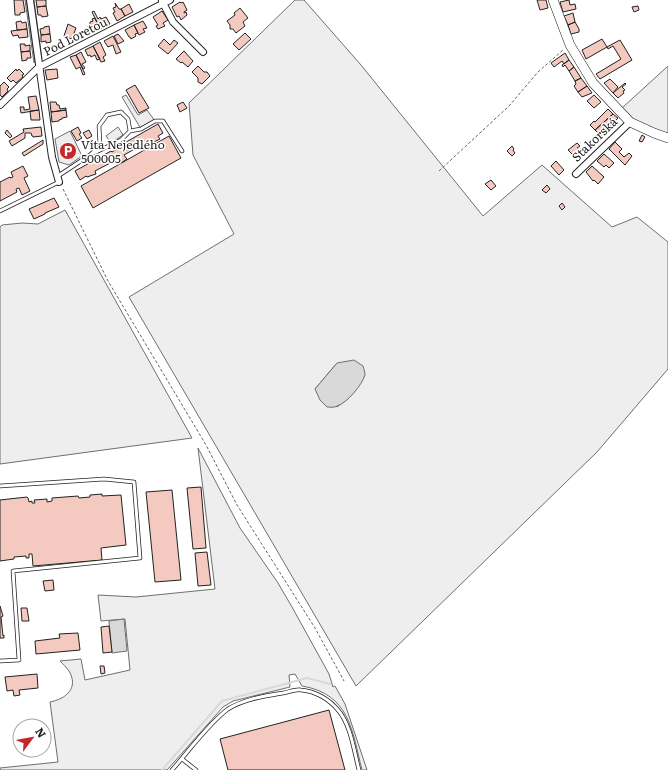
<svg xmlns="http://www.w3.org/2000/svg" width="668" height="770" font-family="Literata,serif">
	<rect width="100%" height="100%" fill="#fff"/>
	<path fill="#eee" stroke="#6f6f6f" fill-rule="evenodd" d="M295,0H304L361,65L483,216L542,165L612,227L637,217L668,242V369L597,452L356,686L129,297L234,234L193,155L189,103ZM337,363L351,396L337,407L315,389Z
		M668,66V135L630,121L622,108Z
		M65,210L192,438L0,464V227L2,225L22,223L38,224Z
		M198,448L240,528L278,583L292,607L329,674L333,687L335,686L345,704L367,770H362C352,731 350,694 302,686L295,674L289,675L290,687L233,701L223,707L167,770H0V768L58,762L50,702C66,699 79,688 69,671C66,667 63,664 60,661L81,659L85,680L130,670L125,619L101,621L98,595L136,597L215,589Z"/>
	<path fill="#ededed" stroke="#6f6f6f" d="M25,0H26L35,62L34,63Z
		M32,0H34L42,59L40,60Z
		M126,95L138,115L147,110L155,121L141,129L122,97Z
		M118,127L123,135L111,143L106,136Z
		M70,131L82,156L69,165L59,162L55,139Z"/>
	<path fill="#d9d9d9" stroke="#6f6f6f" d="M354,360L363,366C364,369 365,373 365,375C362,385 347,403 337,406C334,408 330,407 327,407L320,400L315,389L337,363Z
		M124,619L127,651L112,653L109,621Z"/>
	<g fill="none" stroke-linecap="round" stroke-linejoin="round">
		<path stroke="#d9d9d9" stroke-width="2" d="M162,770L222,701L307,678L330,684"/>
	</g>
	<path fill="#f3c9c0" stroke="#222" d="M14,0H23L25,12L20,13V15H15Z
		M36,0H46V6L37,7Z
		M537,0H546L548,8L540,10Z
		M569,0L570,5L575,4L576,9L563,12L560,2Z
		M180,2L181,3L183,2L187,10L184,12V13L186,12L187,15L181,20L179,16L177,17L172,7Z
		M115,3L119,9H121L125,16L117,21L113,13L115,12L113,8L116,7Z
		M129,4L133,12L125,16L121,9Z
		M46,6L48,16L42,17L41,15H38L37,7Z
		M638,6L639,10L634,12L632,7Z
		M240,8L248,18L243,22L245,26L236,33L233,29H230V25L227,21L235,15L234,13Z
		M94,11L98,19L100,17L101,19L106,17L110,24L100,29L92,12Z
		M162,11L168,20L163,23L165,26L158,29L156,26L158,25L153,17Z
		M573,13L575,22L568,25L564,16Z
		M95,18L100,29L91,33L88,26L90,25V22L93,21L92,19Z
		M21,21L22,23L26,22L27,29L17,30L16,22Z
		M143,21L147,28L143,29L145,32L139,35L134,25Z
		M575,22L579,29V32L571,34L568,25Z
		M68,24L76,28L72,39L64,36Z
		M134,25L138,33L135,34L136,36L131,39L130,37H129L125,30Z
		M49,26L50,34L41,35L40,29L44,28V27Z
		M27,29L28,37L19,38L18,35L13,36L12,34L11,31Z
		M245,33L251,39L239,50L233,44Z
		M50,34L51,42L46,43V41L41,42V35Z
		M118,34L124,41L118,44L114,36Z
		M113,36L121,52L116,54L113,45L108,47L104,41Z
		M164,39L170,45L174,40L178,43L168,54L158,46Z
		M602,39L607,47L586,59L582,50Z
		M620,40L632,60L600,79L596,74L621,59L613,46L608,49L607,47Z
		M100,42L106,55L103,57L105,61L101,62L93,46Z
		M20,44H25V46L30,45V51L21,52Z
		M93,46L100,59L97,60L95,55L91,57L90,55L88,56L85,50Z
		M30,51L31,58H27V60L22,61L21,52Z
		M184,51L193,61L188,67L182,62L181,63L176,59Z
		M81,52L86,62L82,64L85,68L83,69L76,55Z
		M565,53L569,60L564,64L562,61L554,67L551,63Z
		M76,55L85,74L83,75L80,67L76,69L70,57Z
		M569,60L574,67L569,71L565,65L563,67L562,65Z
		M198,66L204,72H207L210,76L202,84L198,82V78L192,72Z
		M574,67L581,78L575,81L569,71Z
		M16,69L17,71L19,69L24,74L22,75L23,77L16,83L13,80L11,82L7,78Z
		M57,69L58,78L47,80L45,70Z
		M581,78L587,86L578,92L574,86L576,84L575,81Z
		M610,79L618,87L613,93L604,83Z
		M4,82L9,87L7,89L8,91L2,97L0,95V86Z
		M625,83L626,84L622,87L625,90L623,91L624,93L618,98L613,93Z
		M135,85L149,108L139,113L126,90Z
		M587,86L592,93L582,97L578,92Z
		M594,95L601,102L594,108L587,101Z
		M36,96L39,110L21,113L20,107H24V110L30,109L28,97Z
		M50,102H56L57,105H59L60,109L66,108V110L51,112Z
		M183,102L187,108L180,112L177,105Z
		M608,109L613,114L595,130L590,125L594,121L595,122Z
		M39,110L40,120H31L30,111Z
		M66,110L67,117L62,118V119L59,120V121L52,122L51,112Z
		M613,114L618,118L601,136L595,130Z
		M158,124L163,133L158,136L160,139L154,142L152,139L124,155L127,159L121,163L119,159L116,161V160L95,171L96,174L87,177L86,176L80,180L75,171L111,151L112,152L120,147L119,146Z
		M41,127L42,136L33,137V136H32L31,133H25V138L12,146L9,141L24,132L23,129Z
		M78,127L81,133L79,134L82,138L77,141L71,131Z
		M7,130L12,136L10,138L5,133Z
		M89,130L92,136L87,139L83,133Z
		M642,135L645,137L642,142L639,141Z
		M169,136L181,158L93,208L81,186Z
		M43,140V144L24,156L22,153Z
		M615,142L622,149L619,152L624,157L629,153L632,156L625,165L609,149Z
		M577,143L580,146L577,148L582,152L576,158L568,150Z
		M512,146L514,149L513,150L515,153L512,156L507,151Z
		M604,154L614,163L609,168L606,165L604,167L597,161Z
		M556,161L564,170L559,175L551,166Z
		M23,166L28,176L24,178L30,191L22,195L19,188L16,189L17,192L0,201V182L10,177V178L13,177L11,172Z
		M592,166L604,177L598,184L594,180L593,181L586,172Z
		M491,180L496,186L491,190L485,184Z
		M547,185L550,189L546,193L542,190Z
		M54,198L59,207L45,213V214L34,219L29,209Z
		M562,203L565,207L562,210L559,206Z
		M201,487L206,548L193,549L187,488Z
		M172,490L181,580L155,582L146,492Z
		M102,494V496L121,495L126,545L101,548L102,560L33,566L32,554H29V558H26V556L14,557V559L0,561V500L27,497L28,498L29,502L32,501V503H35L34,500L47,499V502L52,501V498L78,496L79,498L90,497V495Z
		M207,552L211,585L198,586L195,553Z
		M53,580L54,590L45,591L43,581Z
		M0,606L3,616L1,617L3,636L4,635V638H0Z
		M21,608H27L29,621H22Z
		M109,626L112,652L103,653L101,627Z
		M78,633L80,650L36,654L35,641L60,638L59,634Z
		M100,666H104L105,673L101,674Z
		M37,674L38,688L19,690L20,695L14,696L13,690L7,691L5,677Z
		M329,710L345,770H228L220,739Z"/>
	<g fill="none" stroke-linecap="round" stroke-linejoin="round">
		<g stroke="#222" stroke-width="4.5">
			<path id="lane" d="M130,131L141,129L155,121H163L182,151
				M58,176L90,155L100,146L99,126L107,115L121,112L128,119L130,131L121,140L90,155
				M0,211L59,182
				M0,486L104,479L134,482L140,558L13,571L19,660L0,661
				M182,759L196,770
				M172,770C188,752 209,723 228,709C244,699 265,696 283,693C289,692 296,689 301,690C315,691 329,699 338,710C351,725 354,751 359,770"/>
		</g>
		<g stroke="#222" stroke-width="8">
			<path id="street" d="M30,0L52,157L59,182
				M162,1L173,22L203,52
				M0,105L39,67L170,0
				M576,174L630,122"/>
		</g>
		<g stroke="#222" stroke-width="10">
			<path id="secondary" d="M553,0L570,45L593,83L630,122L654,133L668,138"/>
		</g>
		<path stroke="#646464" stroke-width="1" stroke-dasharray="3 2" stroke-linecap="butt" d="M439,171L509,106L538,72L563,50
			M63,189L108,281L206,445L237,505L315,628L344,681"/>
		<use href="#lane" stroke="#fff" stroke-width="3"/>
		<use href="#street" stroke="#fff" stroke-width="6"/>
		<use href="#secondary" stroke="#fff" stroke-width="9"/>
	</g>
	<defs>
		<g id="parking-disc" transform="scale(0.9)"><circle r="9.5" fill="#c62828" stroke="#fff"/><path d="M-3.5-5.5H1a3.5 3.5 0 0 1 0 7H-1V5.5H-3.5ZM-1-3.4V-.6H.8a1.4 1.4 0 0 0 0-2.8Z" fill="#fff"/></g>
	</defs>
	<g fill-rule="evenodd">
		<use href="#parking-disc" x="68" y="151"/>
	</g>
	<g text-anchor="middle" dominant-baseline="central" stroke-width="3" stroke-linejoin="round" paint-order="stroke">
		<g font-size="12" fill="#222" stroke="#fff">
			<text transform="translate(75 36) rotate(-27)">Pod Loretou</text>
			<text transform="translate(594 139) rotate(-44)">Stakorská</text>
		</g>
		<g font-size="12" fill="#222" stroke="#fff" text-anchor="start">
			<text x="81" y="144">Víta Nejedlého<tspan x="81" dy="14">500005</tspan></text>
		</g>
	</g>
	<g transform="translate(32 738) rotate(58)"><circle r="19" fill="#ffffff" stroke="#a7a7a7"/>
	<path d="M0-3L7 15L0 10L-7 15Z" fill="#c62828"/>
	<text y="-6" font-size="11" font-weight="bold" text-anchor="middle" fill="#222222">N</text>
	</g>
</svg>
